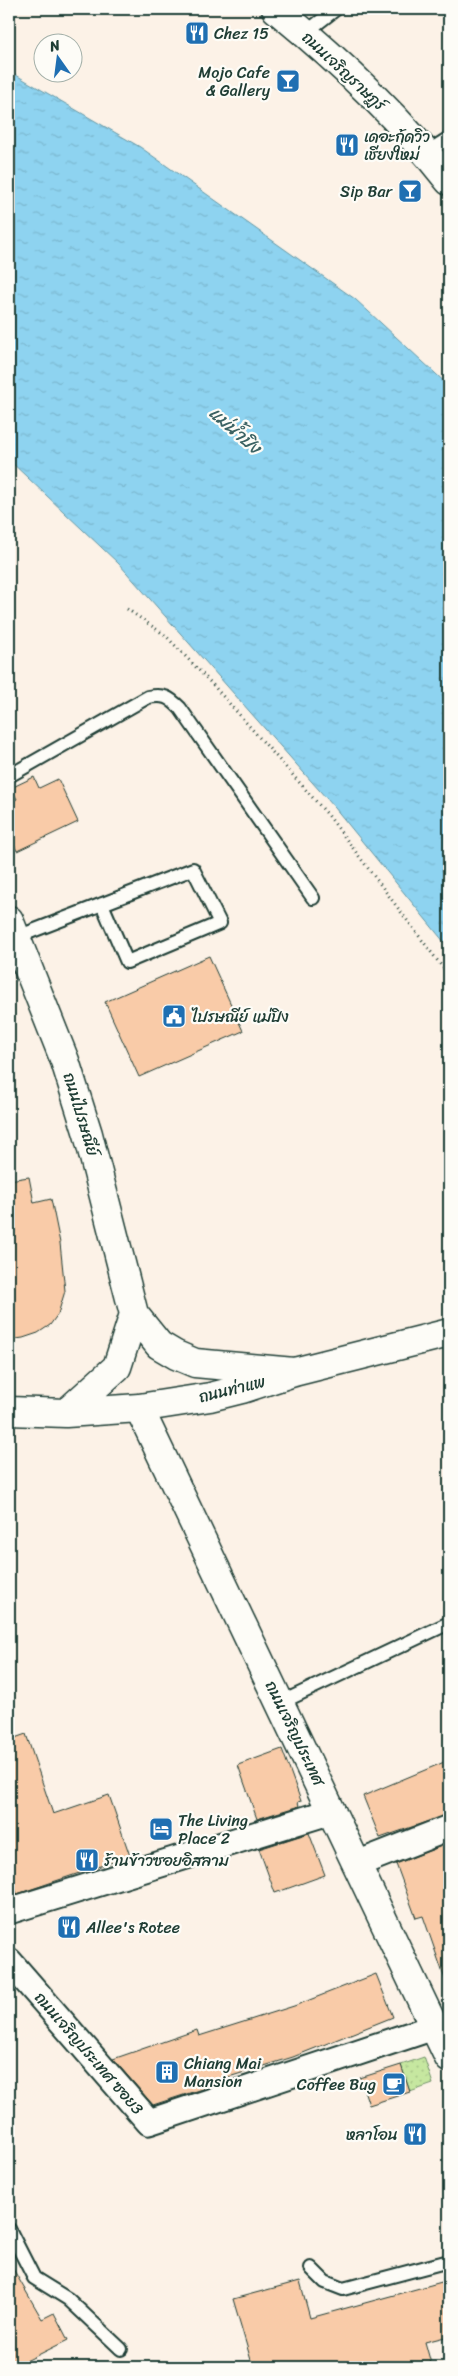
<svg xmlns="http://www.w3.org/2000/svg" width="458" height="2376" font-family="Sriracha,'Playpen Sans Thai',sans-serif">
	<defs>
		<pattern id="grass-dots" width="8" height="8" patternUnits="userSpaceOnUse" patternTransform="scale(1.25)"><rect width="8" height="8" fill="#c6e7a0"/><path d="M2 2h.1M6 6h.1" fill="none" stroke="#aac78a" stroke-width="1.8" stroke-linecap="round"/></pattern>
		<pattern id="water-ripples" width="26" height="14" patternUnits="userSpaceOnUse" patternTransform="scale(1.25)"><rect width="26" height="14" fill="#8ed3f0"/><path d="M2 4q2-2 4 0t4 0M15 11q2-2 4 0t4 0" fill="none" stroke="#7ab6ce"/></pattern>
	</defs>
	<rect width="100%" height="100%" fill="#fcf2e7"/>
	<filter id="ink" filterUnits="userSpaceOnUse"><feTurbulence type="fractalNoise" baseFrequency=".02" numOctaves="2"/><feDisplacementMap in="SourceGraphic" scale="10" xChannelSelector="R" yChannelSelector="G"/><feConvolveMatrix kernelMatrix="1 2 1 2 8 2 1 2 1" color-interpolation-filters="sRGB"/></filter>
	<g filter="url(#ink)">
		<path fill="url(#grass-dots)" stroke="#72926a" d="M424,2057L433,2084L410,2092L401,2065Z"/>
		<path fill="url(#water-ripples)" stroke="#6297a5" d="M9,71L140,147L355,299L449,386V948L335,808L119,564L9,460Z"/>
		<path fill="#f9cba8" stroke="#1f3d34" d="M34,777L39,788L58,779L78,822L17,851L9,834V803L17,799L11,788Z
			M209,956L243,1031L139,1077L105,1002Z
			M29,1177L34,1203L51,1199L60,1243L65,1291L58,1314L50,1325L38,1333L23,1338L9,1340V1180Z
			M26,1734L53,1814L109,1795L130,1856L17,1894L9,1870V1740Z
			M282,1749L301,1801L298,1802L299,1806L257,1819L238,1765Z
			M449,1760V1814L380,1838L363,1796Z
			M309,1833L325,1875L275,1893L259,1849Z
			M449,1843V1982H446L423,1916L416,1918L396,1864Z
			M376,1974L393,2017L293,2057L216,2081L217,2084L153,2105L113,2059L197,2030L199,2036L294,2006Z
			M401,2065L410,2092L369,2105L360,2078Z
			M9,2262L42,2319L54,2313L68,2340L14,2367H9Z
			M449,2280V2336L425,2342L432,2367H253L233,2299L300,2281L310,2318Z"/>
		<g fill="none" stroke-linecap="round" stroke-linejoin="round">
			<g stroke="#1f3d34" stroke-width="16">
				<path id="lane" d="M305,33L336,9
					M427,152L449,138
					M9,776L148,697C164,694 169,697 180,708L313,898
					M17,937L193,869L220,923L127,962L102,904
					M280,1703L449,1623
					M9,2229L34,2278L68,2299L121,2349
					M311,2268L325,2282L343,2289L449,2261"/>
			</g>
			<g stroke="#1f3d34" stroke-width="29">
				<path id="street" d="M357,1864L449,1828
					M9,1911L332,1811
					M9,1961L149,2122L434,2027"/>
			</g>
			<g stroke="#1f3d34" stroke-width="31">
				<path id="secondary" d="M276,9C338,60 399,117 449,181
					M9,920L65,1061L88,1134L134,1314L159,1345L176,1355L195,1363L294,1372
					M139,1408L449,2058
					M9,1411L66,1413L139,1408L210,1397L242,1389L294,1372L449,1333
					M66,1413L117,1367L134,1314"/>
			</g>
			<path stroke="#1f3d34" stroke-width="3" stroke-dasharray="1 4" stroke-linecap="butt" d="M127,609L165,635L213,685L328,815L449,976"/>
			<use href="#lane" stroke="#fdfcf7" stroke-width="12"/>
			<use href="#street" stroke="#fdfcf7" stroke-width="25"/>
			<use href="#secondary" stroke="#fdfcf7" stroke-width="28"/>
		</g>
	</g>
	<defs>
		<g id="restaurant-square" transform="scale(1.25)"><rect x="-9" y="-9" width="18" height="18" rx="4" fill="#1f6fb2" stroke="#fdfcf7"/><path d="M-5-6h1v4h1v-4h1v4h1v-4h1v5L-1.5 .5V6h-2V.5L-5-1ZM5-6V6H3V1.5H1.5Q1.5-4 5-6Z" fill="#fff"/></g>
		<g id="bar-square" transform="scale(1.25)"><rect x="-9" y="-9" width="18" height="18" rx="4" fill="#1f6fb2" stroke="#fdfcf7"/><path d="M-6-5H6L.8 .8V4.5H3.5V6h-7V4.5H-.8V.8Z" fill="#fff"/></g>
		<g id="civic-square" transform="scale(1.25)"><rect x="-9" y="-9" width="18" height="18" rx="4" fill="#1f6fb2" stroke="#fdfcf7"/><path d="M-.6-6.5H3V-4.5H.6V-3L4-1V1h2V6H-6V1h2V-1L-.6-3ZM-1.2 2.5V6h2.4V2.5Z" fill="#fff"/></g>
		<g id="hotel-square" transform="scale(1.25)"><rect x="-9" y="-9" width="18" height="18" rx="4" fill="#1f6fb2" stroke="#fdfcf7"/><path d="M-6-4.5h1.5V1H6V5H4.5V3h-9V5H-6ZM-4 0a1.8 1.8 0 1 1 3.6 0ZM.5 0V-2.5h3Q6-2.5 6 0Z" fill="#fff"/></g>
		<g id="building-square" transform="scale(1.25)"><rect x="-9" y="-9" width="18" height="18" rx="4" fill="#1f6fb2" stroke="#fdfcf7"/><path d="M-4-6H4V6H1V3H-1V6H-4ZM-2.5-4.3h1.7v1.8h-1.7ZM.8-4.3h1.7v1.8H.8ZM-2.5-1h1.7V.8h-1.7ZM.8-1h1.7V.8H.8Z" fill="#fff"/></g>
		<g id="cafe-square" transform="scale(1.25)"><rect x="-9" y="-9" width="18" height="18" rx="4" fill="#1f6fb2" stroke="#fdfcf7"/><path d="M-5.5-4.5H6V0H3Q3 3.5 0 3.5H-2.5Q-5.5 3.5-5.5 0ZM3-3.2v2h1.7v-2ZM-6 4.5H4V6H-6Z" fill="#fff"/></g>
	</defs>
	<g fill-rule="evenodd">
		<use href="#restaurant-square" x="197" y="33"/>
		<use href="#bar-square" x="288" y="81"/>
		<use href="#restaurant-square" x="347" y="145"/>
		<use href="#bar-square" x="410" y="191"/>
		<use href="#civic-square" x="174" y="1016"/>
		<use href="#hotel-square" x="161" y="1829"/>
		<use href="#restaurant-square" x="87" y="1860"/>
		<use href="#restaurant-square" x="69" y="1927"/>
		<use href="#building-square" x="167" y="2072"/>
		<use href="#cafe-square" x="394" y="2084"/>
		<use href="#restaurant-square" x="415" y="2134"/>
	</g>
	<g text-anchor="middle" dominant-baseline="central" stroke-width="4.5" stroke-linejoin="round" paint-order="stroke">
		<g font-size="16" fill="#1f3d34" stroke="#fdfcf7" text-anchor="start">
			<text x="214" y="33">Chez 15</text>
			<text x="270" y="72" text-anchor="end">Mojo Cafe<tspan x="270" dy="18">&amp; Gallery</tspan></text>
			<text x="364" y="136">เดอะกู้ดวิว<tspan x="364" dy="18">เชียงใหม่</tspan></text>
			<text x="392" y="191" text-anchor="end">Sip Bar</text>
			<text x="192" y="1016">ไปรษณีย์ แม่ปิง</text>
			<text x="178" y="1820">The Living<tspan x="178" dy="18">Place 2</tspan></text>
			<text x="104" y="1860">ร้านข้าวซอยอิสลาม</text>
			<text x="86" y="1927">Allee's Rotee</text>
			<text x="184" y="2063">Chiang Mai<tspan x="184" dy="18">Mansion</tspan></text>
			<text x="376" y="2084" text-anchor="end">Coffee Bug</text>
			<text x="398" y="2134" text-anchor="end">หลาโอน</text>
		</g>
		<g font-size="16" fill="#1f3d34" stroke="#fdfcf7">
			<text transform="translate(344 71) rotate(43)">ถนนเจริญราษฎร์</text>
			<text transform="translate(81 1114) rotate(73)">ถนนไปรษณีย์</text>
			<text transform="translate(232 1389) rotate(-14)">ถนนท่าแพ</text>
			<text transform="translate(295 1733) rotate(64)">ถนนเจริญประเทศ</text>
			<text transform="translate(89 2053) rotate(49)">ถนนเจริญประเทศ ซอย3</text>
		</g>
		<g font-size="18" font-style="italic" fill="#3b6263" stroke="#fdfcf7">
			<text transform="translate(235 430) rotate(41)">แม่น้ำปิง</text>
		</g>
	</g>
	<rect width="458" height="2376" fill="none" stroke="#fdfcf7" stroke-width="30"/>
	<rect x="15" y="15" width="428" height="2346" fill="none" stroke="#1f3d34" stroke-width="2" filter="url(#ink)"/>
	<g transform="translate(58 58) rotate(346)"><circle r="24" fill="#fdfcf7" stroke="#a4b0a9"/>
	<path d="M0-4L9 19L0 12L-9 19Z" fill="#1f6fb2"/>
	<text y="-8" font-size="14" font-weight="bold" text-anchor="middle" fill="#1f3d34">N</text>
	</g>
</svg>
